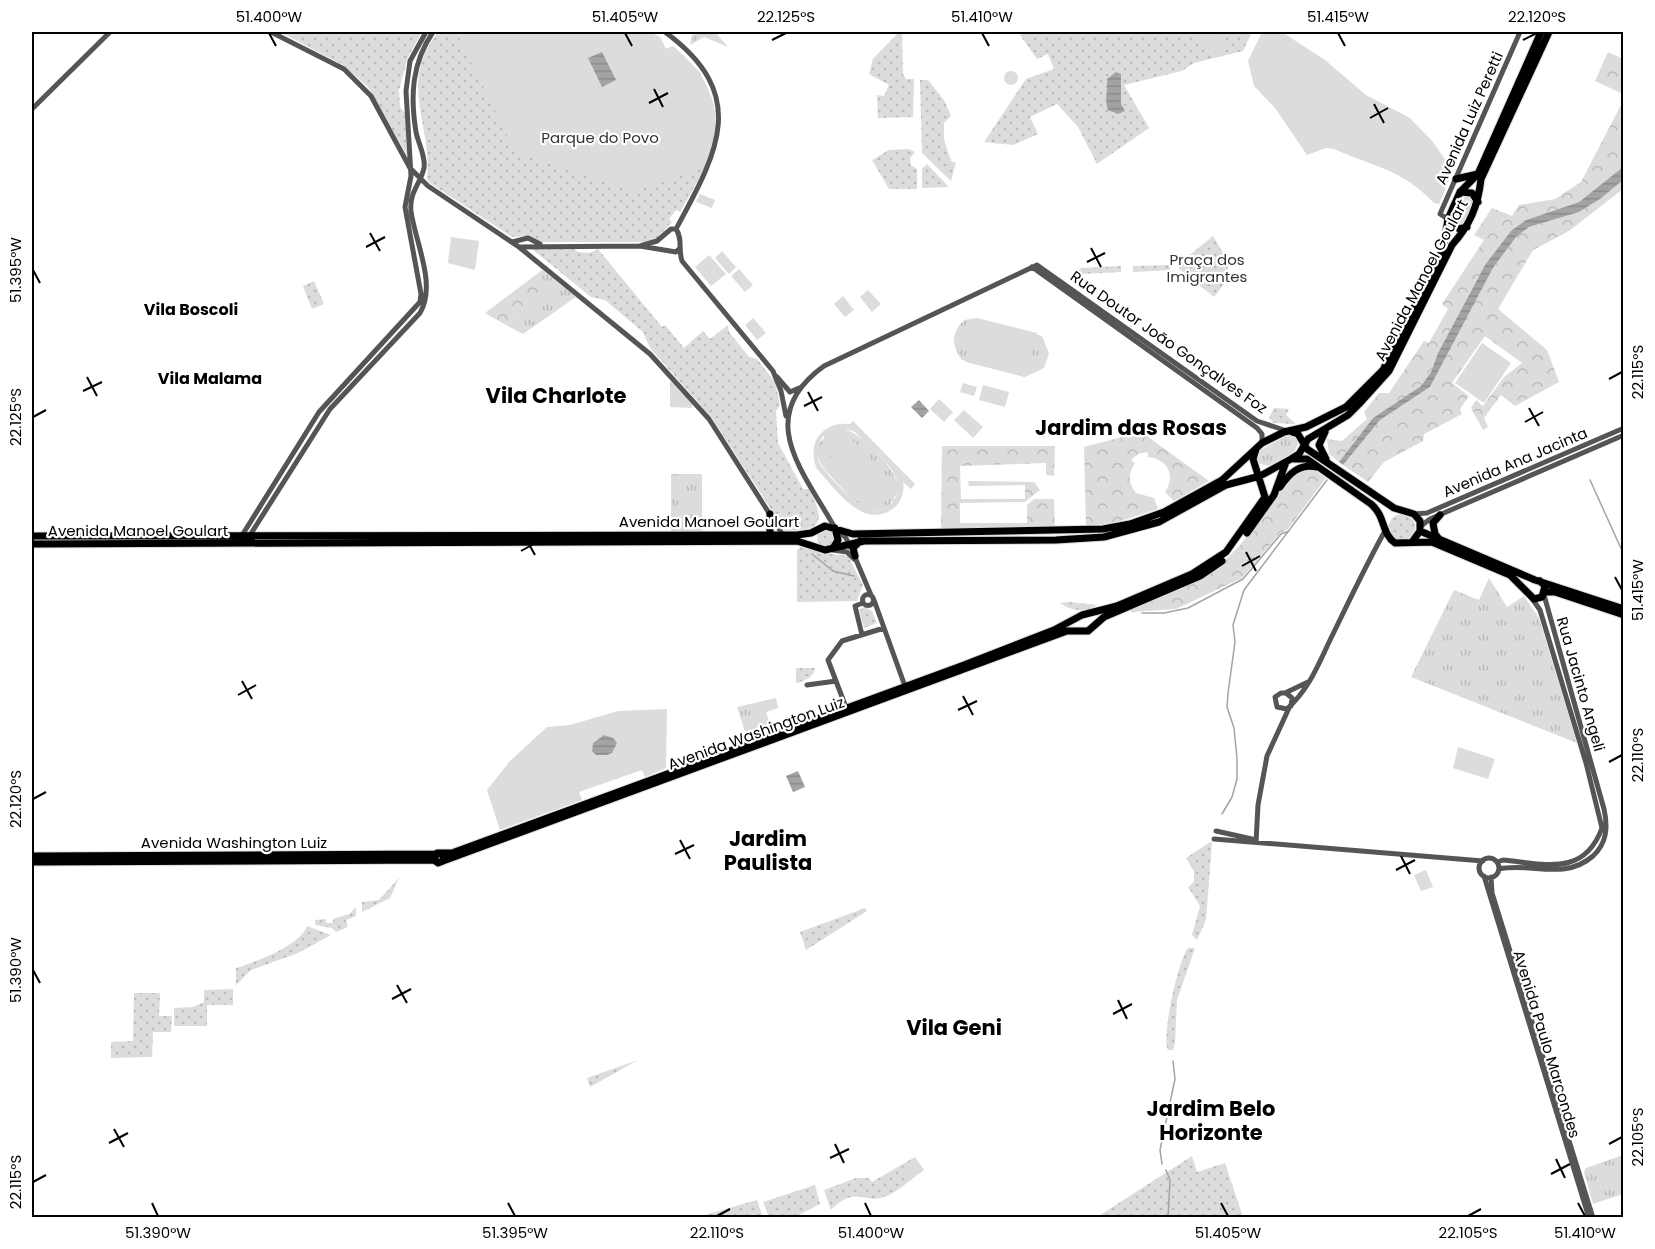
<svg xmlns="http://www.w3.org/2000/svg" width="1655" height="1249" font-family="Poppins,sans-serif">
	<defs>
		<pattern id="grass-tufts" width="24" height="20" patternUnits="userSpaceOnUse" patternTransform="scale(1.5)"><rect width="24" height="20" fill="#dcdcdc"/><path d="M3 7l-1-3M5 7V3M7 7l1-3M15 17l-1-3M17 17v-4M19 17l1-3" fill="none" stroke="#bbb"/></pattern>
		<pattern id="forest-crowns" width="20" height="18" patternUnits="userSpaceOnUse" patternTransform="scale(1.5)"><rect width="20" height="18" fill="#dcdcdc"/><path d="M2 6a3 3 0 1 1 6 0M12 15a3 3 0 1 1 6 0" fill="none" stroke="#bbb"/></pattern>
		<pattern id="park-dots" width="8" height="8" patternUnits="userSpaceOnUse" patternTransform="scale(1.5)"><rect width="8" height="8" fill="#dcdcdc"/><path d="M2 2h.1M6 6h.1" fill="none" stroke="#bbb" stroke-width="1.8" stroke-linecap="round"/></pattern>
		<pattern id="water-rules" width="6" height="5" patternUnits="userSpaceOnUse" patternTransform="scale(1.5)"><rect width="6" height="5" fill="#a3a3a3"/><path d="M0 2.5h6" fill="none" stroke="#8b8b8b"/></pattern>
	</defs>
	<rect width="100%" height="100%" fill="#fff"/>
	<path fill="url(#grass-tufts)" d="M693,32H715L728,47L704,37L690,45Z
		M1004 78a7 7 0 1 1 14 0a7 7 0 1 1-14 0Z
		M542,270L576,297L523,334L506,325L554,288L537,274Z
		M977,318L1042,336L1049,353L1044,368L1025,377L962,360C951,345 951,333 964,320Z
		M670,381L692,404V408L670,407Z
		M841,428C860,431 900,471 899,491L888,507C883,509 876,512 870,511C858,508 849,495 841,487C818,463 801,446 841,428Z
		M1287,435L1296,438L1298,444L1294,452L1269,466L1260,464L1257,459L1259,451Z
		M671,474H702V531H671Z
		M1489,578L1507,607L1524,596L1539,618L1577,743L1411,677L1454,590L1479,600Z
		M776,698L778,708L766,712L773,732L748,741L737,707Z
		M1623,1155V1194L1593,1204L1584,1172L1586,1168Z"/>
	<path fill="url(#forest-crowns)" d="M1608,52L1623,59V94L1595,81Z
		M1623,101V167L1579,202L1526,220L1485,265L1438,353L1431,372L1421,386L1373,418L1339,462L1329,454L1327,439L1342,441L1367,419L1364,412L1379,393H1389L1424,341L1429,343L1448,309L1442,304L1484,240L1474,235L1492,208L1512,216L1519,205L1555,199L1581,182Z
		M1623,180V189L1569,231L1533,250L1498,309L1547,350L1559,382L1515,406L1501,395L1484,418L1488,427L1483,430L1471,408L1476,400L1483,406L1504,377L1522,363L1485,336L1452,383L1469,396L1460,409L1462,414L1424,434L1423,441L1384,462L1368,482L1343,465L1380,420L1430,387L1493,268L1516,237L1529,227L1579,212L1600,199Z
		M537,274L555,288L506,325L485,313Z
		M1141,432L1209,481L1174,501L1165,492C1176,476 1168,459 1148,457V452L1138,454L1131,460L1135,463C1128,474 1128,483 1136,493L1154,498L1158,509L1117,522L1086,527L1084,447Z
		M942,446H1055L1054,476L1046,475V463L960,466L961,499H1025V485L969,486L968,481L1034,482L1040,490L1025,502L960,503V523H1027V505L1034,499H1054L1055,529H941Z
		M1313,469L1326,478L1288,529L1280,533L1242,578L1176,609L1131,612L1130,609L1218,568L1241,544L1290,475Z"/>
	<path fill="url(#park-dots)" d="M280,32H422L408,57L399,90L400,107L405,113L407,155L368,87L343,65Z
		M438,32H649L660,37L666,49L673,46L700,72L714,105L705,168L680,212L676,210L669,219L672,222L658,237L649,242H542L527,236L512,237L430,183L427,179C433,124 397,84 438,32Z
		M899,32H902L903,74L906,79H914L913,117L878,118L877,95L884,96L889,85L869,74L873,59Z
		M1018,32H1252L1243,51L1194,63L1182,71L1124,85L1149,128L1097,164L1078,127L1057,104L1030,117L1038,134L1013,145L984,142L1026,79L1054,69L1048,54L1037,59Z
		M920,80H928L944,100L951,116L944,123V140L951,161L956,163L951,181L922,153Z
		M909,149L915,152L910,158L911,165L917,169V189H889L872,160L889,150Z
		M927,164L949,187L922,188V169Z
		M1465,196L1471,197L1474,203L1465,222L1461,224L1454,217Z
		M1213,236L1229,263L1224,284L1214,297L1179,269V264Z
		M532,249H574L578,252L589,253L598,249L662,327L665,325L684,348L703,331L710,339L728,325L729,332L749,357L757,359L775,382L780,405L776,411L778,443L803,489H809C826,523 823,530 785,531L712,418L650,348L643,332L605,300L591,297Z
		M1170,265V270L1133,272V266Z
		M1121,266V272L1081,274L1078,271L1081,268Z
		M314,281L324,304L312,309L303,286Z
		M1274,408L1289,409L1286,415L1296,424L1273,423L1269,418Z
		M1389 527a13 13 0 1 1 26 0a13 13 0 1 1-26 0Z
		M817 538a9 9 0 1 1 18 0a9 9 0 1 1-18 0Z
		M803,545L825,553L848,556L863,585L857,601L797,602V550Z
		M1069,602L1097,605C1086,613 1071,611 1060,603Z
		M865,607L872,611L877,623L864,628L859,610Z
		M796,668H815C814,677 805,681 796,683Z
		M1210,842H1212L1206,920L1197,940L1192,935L1200,906L1188,887L1194,882V871L1186,858Z
		M399,878L390,898L362,912V902L379,900Z
		M356,907V916L346,920L348,927L336,932L332,928L315,925V920L326,919V923H333V919L349,914Z
		M865,908L867,911L806,950L800,932Z
		M307,926L331,935L298,953L251,970L236,985V968C255,962 300,946 307,926Z
		M1188,948H1195L1177,1000L1175,1043L1173,1050H1168C1161,1039 1178,960 1188,948Z
		M233,989V1005H207V1026H174V1008L193,1007L204,1002V990Z
		M134,993H160L159,1016H172L171,1032H153L152,1057L111,1058V1042L133,1041Z
		M638,1060L590,1087L587,1078Z
		M1192,1156L1197,1172L1225,1163L1243,1217H1097Z
		M915,1157L924,1170C912,1178 897,1193 884,1197C864,1204 855,1185 831,1210L824,1190L856,1178H869L872,1182Z
		M815,1185L820,1204L799,1215L769,1217L763,1202Z
		M757,1200L762,1215L753,1217H698Z"/>
	<path fill="#dcdcdc" fill-rule="evenodd" d="M456,32H649L660,37L666,49L673,46C714,81 727,116 705,168L636,191L516,153Z
		M1189,32H1213L1224,44L1210,56Z
		M1262,32H1282L1325,60L1366,95L1410,118L1433,142L1453,171L1439,204L1434,203C1402,169 1374,167 1334,149L1326,148L1307,155L1275,108L1254,86L1248,61Z
		M700,194L715,200L712,208L696,202Z
		M451,237L479,241L475,270L448,263Z
		M722,251L736,267L729,274L715,258Z
		M709,255L726,274L711,286L695,267Z
		M739,269L753,285L745,292L731,276Z
		M868,290L881,304L872,312L860,297Z
		M843,296L854,310L845,317L834,304Z
		M753,318L766,333L757,340L745,325Z
		M977,318L1037,333L1025,377L966,362Z
		M1482,343L1511,363L1484,403L1455,383Z
		M963,383L977,387L974,396L960,392Z
		M983,385L1009,392L1005,407L979,400Z
		M939,399L953,412L944,422L930,409Z
		M964,410L983,427L973,438L954,420Z
		M853,421L915,484L911,489L903,482C905,492 901,504 891,510C861,529 835,488 817,469C806,444 822,421 850,424ZM846,429L855,432C871,449 909,474 895,499L884,488L882,490L893,502C888,507 880,512 872,511C860,509 820,470 818,459C816,451 819,443 823,436L829,442L835,444L844,439Z
		M850,438L890,479L865,503L826,462Z
		M667,709L666,768L645,777L642,770L579,792L582,800L500,830L487,790L510,761L547,727L570,725L618,711Z
		M1458,747L1495,759L1488,779L1453,768Z
		M1426,870L1433,887L1421,891L1414,875Z
		M914,1161L920,1170L904,1179L899,1170Z"/>
	<path fill="url(#water-rules)" d="M602,52L616,80L602,87L588,58Z
		M1116,72L1121,74V104L1125,111L1118,114L1108,110C1104,99 1108,90 1107,79Z
		M1623,167V180L1600,199L1579,212L1529,227L1516,237L1493,268L1430,387L1380,420L1343,465L1339,462L1373,418L1421,386L1431,372L1438,353L1485,265L1511,231L1526,220L1579,202Z
		M919,400L929,411L922,418L911,407Z
		M604,735L613,738L617,743L612,753L607,755H596L592,751L593,743Z
		M798,771L805,787L793,792L786,776Z"/>
	<g fill="none" stroke-linecap="round" stroke-linejoin="round">
		<path stroke="#a3a3a3" stroke-width="1.5" d="M1590,480L1624,555
			M812,554L833,571L854,576
			M1142,613H1164L1188,608L1243,579L1281,534L1289,531
			M1222,814L1232,797L1237,779V758L1234,728L1227,707L1228,693L1235,642L1233,625L1244,590L1327,480
			M1162,1164L1160,1150L1175,1079L1173,1061
			M1166,1170L1170,1180L1168,1218"/>
		<g stroke="#dbdbdb" stroke-width="9">
			<path id="major" d="M1456,179L1478,174
				M1460,192L1472,193L1478,202
				M1448,219L1459,229L1467,227
				M1292,432L1298,434L1307,449L1394,508L1414,514L1420,521V531L1412,542
				M1325,432L1319,445L1326,459
				M1294,459H1307L1371,504C1386,517 1381,533 1395,543L1432,542L1510,575L1534,599L1542,597L1545,586L1540,581
				M1280,487C1289,474 1299,463 1317,467
				M770,514V535
				M1420,531L1535,580L1624,609
				M1247,533L1274,495L1286,462
				M32,536L797,535L811,533L825,526L853,534L1103,529L1130,524L1164,512L1222,480L1262,443L1284,432L1306,427L1346,407L1383,370L1443,249L1448,219L1460,192L1478,174L1541,32
				M1439,539L1435,534L1433,523L1440,515
				M32,544L797,541L825,550L864,541L1056,540L1104,537L1159,522L1226,485L1260,476L1291,459L1299,454L1308,439L1348,415L1361,402L1389,371L1452,245C1470,225 1478,206 1481,179L1549,32
				M833,548L838,540L835,528
				M855,556L853,548L860,541
				M1545,592H1555L1624,615
				M32,856L436,854
				M434,860L437,853H452L964,665L1054,630L1082,615L1117,606L1192,574L1226,552L1265,497L1253,459L1256,449
				M443,861L1067,631H1088L1104,617L1200,576L1222,561
				M32,862L434,860L438,863L443,861V857"/>
		</g>
		<path stroke="#555" stroke-width="5" d="M271,32L344,69L371,96L410,168L428,186L519,247L650,354L709,419L783,535
			M665,32C751,95 717,153 676,229
			M32,109L110,32
			M1448,219L1440,214L1520,32
			M512,242L528,238L540,244
			M640,246L657,241L671,229H676C683,239 678,250 682,261L773,371L781,391L786,416
			M519,247L640,246L676,252L679,249
			M1032,267L1257,428L1262,434V443
			M777,377L790,392L799,388
			M1414,514L1427,513L1624,428
			M1421,526L1430,519L1624,435
			M241,537L245,543L330,409L420,313C437,284 415,242 411,211C409,192 421,183 424,168C426,156 418,143 416,132C410,95 412,63 433,32
			M232,543L241,537L319,412L420,302L421,294L405,207L411,176L406,91L410,61L426,32
			M850,547L846,538L835,528C803,471 753,417 824,366L1037,265L1257,421L1287,431
			M833,550L847,552L854,559
			M854,555L871,595
			M862.5 600a5.5 5.5 0 1 1 11 0a5.5 5.5 0 1 1-11 0Z
			M874,600L906,689
			M862,635L855,606L863,603
			M807,685L836,681
			M1285,693L1308,682
			M1291,706L1292,698L1286,693H1281L1275,697L1277,707L1287,709C1311,687 1319,662 1333,634C1350,599 1367,563 1386,529
			M847,710L828,660L842,641L884,628
			M1216,831L1252,839
			M1214,839L1483,861
			M1256,842L1258,805L1267,756L1289,708
			M1479 868a10 10 0 1 1 20 0a10 10 0 1 1-20 0Z
			M1497,862L1503,860C1545,864 1584,877 1602,828L1586,763L1540,610L1531,597
			M1499,869C1532,862 1564,881 1593,856C1607,843 1608,827 1604,809L1544,595
			M1484,876L1589,1218
			M1491,877L1492,893L1593,1218"/>
		<use href="#major" stroke="#000" stroke-width="7"/>
	</g>
	<path fill="none" stroke="#000" stroke-width="2" d="M269,33L276,46M625,33L632,46M982,33L989,46M1338,33L1345,46M772,40L786,33M1523,40L1537,33M654,89L663,107M649,103L668,93M1374,104L1384,123M1370,118L1388,108M370,233L380,251M366,247L385,237M1091,248L1101,267M1087,262L1105,253M33,270L40,283M87,377L97,396M1609,379L1622,372M83,391L102,382M808,392L818,411M804,406L822,397M1529,408L1539,426M33,417L46,410M1525,422L1543,412M525,537L535,555M521,551L539,541M1246,552L1256,571M1242,566L1260,556M1615,577L1622,590M242,681L252,699M238,695L256,685M963,696L973,715M958,710L977,701M1609,762L1622,755M33,799L46,792M680,840L690,859M675,854L694,845M1401,856L1410,874M1396,870L1415,860M33,970L40,983M397,985L407,1003M392,999L411,989M1118,1000L1127,1019M1113,1014L1132,1004M114,1129L124,1147M109,1143L128,1133M835,1144L844,1163M1609,1144L1622,1137M830,1158L849,1149M1556,1159L1565,1178M1551,1174L1570,1164M33,1182L46,1175M152,1203L158,1216M508,1203L515,1216M865,1203L871,1216M1221,1203L1228,1216M1578,1203L1585,1216M717,1216L730,1209M1468,1216L1481,1209"/>
	<g text-anchor="middle" dominant-baseline="central" stroke-width="4.5" stroke-linejoin="round" paint-order="stroke">
		<g font-size="15" fill="#000" stroke="#fff">
			<text transform="translate(1469 118) rotate(-66)">Avenida Luiz Peretti</text>
			<text transform="translate(1421 280) rotate(-62)">Avenida Manoel Goulart</text>
			<text transform="translate(1169 342) rotate(35)">Rua Doutor João Gonçalves Foz</text>
			<text transform="translate(1515 462) rotate(-23)">Avenida Ana Jacinta</text>
			<text x="709" y="521">Avenida Manoel Goulart</text>
			<text x="138" y="530">Avenida Manoel Goulart</text>
			<text transform="translate(1581 684) rotate(74)">Rua Jacinto Angeli</text>
			<text transform="translate(756 733) rotate(-20)">Avenida Washington Luiz</text>
			<text x="234" y="842">Avenida Washington Luiz</text>
			<text transform="translate(1547 1044) rotate(73)">Avenida Paulo Marcondes</text>
		</g>
		<g font-size="15" fill="#333" stroke="#fff">
			<text x="600" y="137">Parque do Povo</text>
			<text x="1207" y="259">Praça dos<tspan x="1207" dy="17">Imigrantes</tspan></text>
		</g>
		<g font-size="16" font-weight="bold" fill="#000" stroke="#fff">
			<text x="191" y="309">Vila Boscoli</text>
			<text x="210" y="378">Vila Malama</text>
		</g>
		<g font-size="21" font-weight="bold" fill="#000" stroke="#fff">
			<text x="556" y="395">Vila Charlote</text>
			<text x="1131" y="427">Jardim das Rosas</text>
			<text x="768" y="838">Jardim<tspan x="768" dy="24">Paulista</tspan></text>
			<text x="954" y="1027">Vila Geni</text>
			<text x="1211" y="1108">Jardim Belo<tspan x="1211" dy="24">Horizonte</tspan></text>
		</g>
	</g>
	<rect width="1655" height="1249" fill="none" stroke="#ffffff" stroke-width="66"/>
	<rect x="33" y="33" width="1589" height="1183" fill="none" stroke="#000" stroke-width="2"/>
	<g font-size="15" text-anchor="middle" fill="#000">
		<text x="269" y="22">51.400°W</text>
		<text x="625" y="22">51.405°W</text>
		<text x="786" y="22">22.125°S</text>
		<text x="982" y="22">51.410°W</text>
		<text x="1338" y="22">51.415°W</text>
		<text x="1537" y="22">22.120°S</text>
		<text transform="translate(16 270) rotate(-90)" y="5">51.395°W</text>
		<text transform="translate(1638 372) rotate(-90)" y="5">22.115°S</text>
		<text transform="translate(16 417) rotate(-90)" y="5">22.125°S</text>
		<text transform="translate(1638 590) rotate(-90)" y="5">51.415°W</text>
		<text transform="translate(1638 755) rotate(-90)" y="5">22.110°S</text>
		<text transform="translate(16 799) rotate(-90)" y="5">22.120°S</text>
		<text transform="translate(16 970) rotate(-90)" y="5">51.390°W</text>
		<text transform="translate(1638 1137) rotate(-90)" y="5">22.105°S</text>
		<text transform="translate(16 1182) rotate(-90)" y="5">22.115°S</text>
		<text x="158" y="1238">51.390°W</text>
		<text x="515" y="1238">51.395°W</text>
		<text x="717" y="1238">22.110°S</text>
		<text x="871" y="1238">51.400°W</text>
		<text x="1228" y="1238">51.405°W</text>
		<text x="1468" y="1238">22.105°S</text>
		<text x="1585" y="1238">51.410°W</text>
	</g>
</svg>
